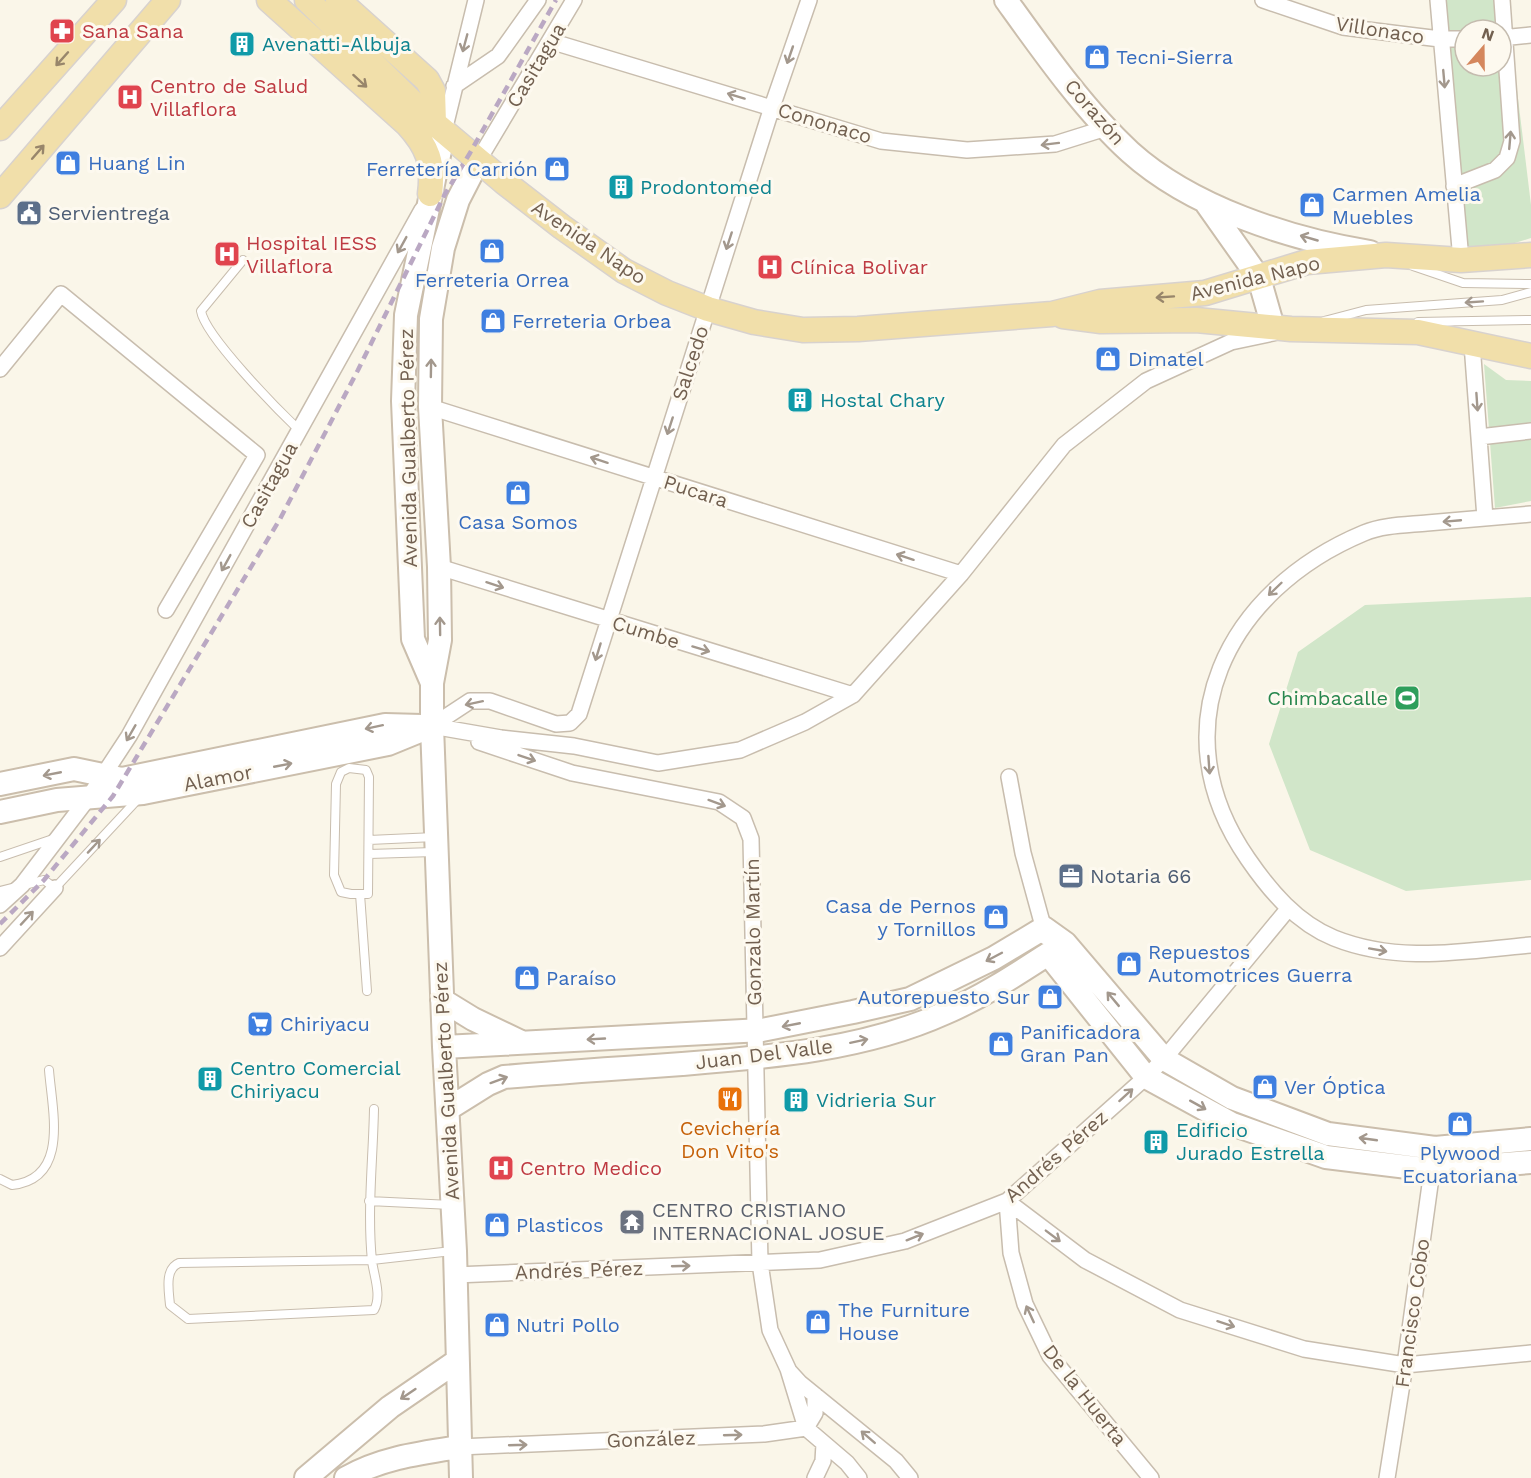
<svg xmlns="http://www.w3.org/2000/svg" width="1531" height="1478" font-family="'Work Sans',sans-serif">
	<rect width="100%" height="100%" fill="#faf6e9"/>
	<path fill="#d1e6c9" fill-rule="evenodd" d="M1439,0H1506L1531,205V238L1461,260ZM1465,30H1501V66H1465Z
		M1484,364L1506,380L1531,381V501L1495,508Z
		M1531,597V880L1406,891L1310,850L1269,744L1298,652L1365,605Z"/>
	<g fill="none" stroke-linecap="round" stroke-linejoin="round">
		<g stroke="#c8bdae" stroke-width="10">
			<path id="lane" d="M243,260L201,311C205,336 278,410 299,430
				M1413,266L1463,283L1531,284
				M1324,321L1366,310L1502,300L1531,292
				M1418,322L1531,320
				M349,768L366,770L369,777L368,894H351L341,892L334,875L336,784L341,772Z
				M369,840L435,837
				M369,854L434,852
				M0,857L53,839
				M0,891L44,880L55,888L138,799
				M360,894L367,991
				M374,1109C373,1160 367,1210 372,1261C374,1276 382,1296 374,1310L188,1319L170,1305C169,1292 164,1269 179,1263L372,1260L452,1251
				M0,1179L12,1185C70,1179 52,1110 49,1070
				M369,1201L451,1205"/>
		</g>
		<g stroke="#c8bdae" stroke-width="18">
			<path id="street" d="M1263,0L1343,27L1440,39H1465
				M1438,0L1461,260
				M1501,38L1531,35
				M550,41L881,141L967,150L1055,144L1106,128
				M454,86L498,56L538,0
				M444,131L476,0
				M478,161L574,0
				M1454,186L1495,170L1507,158L1512,141L1502,0
				M1472,344L1485,518
				M0,369L61,294L257,455L166,610
				M430,407L961,574
				M1479,437L1531,431
				M1531,514C1496,517 1462,520 1427,523C1406,525 1383,525 1364,533C1227,590 1157,728 1248,859C1270,891 1297,923 1334,938C1399,964 1464,951 1531,945
				M439,567L853,695
				M432,726L501,738L574,746L658,763L740,750L805,722L853,695L961,574L1064,445L1146,381L1231,342L1273,333
				M432,726L470,701H490L556,724L570,723L579,714L772,107L809,0
				M479,742L572,773L719,802L743,818L751,839L760,1263L770,1330L788,1369L806,1428L847,1463L859,1478
				M1009,777L1023,853L1046,937
				M0,905L22,885L89,797L129,736L422,210
				M0,948L55,888
				M1007,1201L1085,1260L1180,1310L1304,1349L1405,1365L1531,1353
				M1007,1201L1011,1253L1025,1304L1050,1356L1151,1478
				M455,1275L820,1260L905,1241L1007,1201L1146,1077L1164,1059L1288,909
				M789,1371L800,1383L896,1461L910,1478
				M459,1447L764,1434L806,1428L815,1413V1395
				M815,1478L823,1461L824,1444
				M1387,1478L1405,1365L1433,1163"/>
		</g>
		<g stroke="#cbbeac" stroke-width="26">
			<path id="secondary" d="M1006,0C1042,50 1084,110 1130,152C1191,207 1289,239 1370,252
				M1206,203L1259,278L1273,327
				M432,683L413,639L403,401L406,315L444,131
				M0,784L74,769L122,779L385,725L422,726
				M0,812L57,800L143,793L388,744L432,726
				M442,1000L473,1019L521,1042
				M444,1047L762,1030L853,1012L910,999L994,958L1044,928L1065,943L1164,1059L1232,1098L1328,1134L1435,1148L1531,1139
				M448,1109L488,1084L504,1077C564,1072 623,1068 682,1064C770,1057 863,1050 945,1013C982,997 1014,976 1048,954L1146,1077L1232,1124L1326,1157L1432,1170L1531,1162
				M306,1478L390,1407L457,1361
				M346,1478C381,1458 420,1453 459,1447
				M461,1478L455,1251L444,1047L432,726V683L440,640L439,567L430,407L431,319L443,248L458,200L478,161"/>
		</g>
		<g stroke="#d8d2ce" stroke-width="27">
			<path id="primary" d="M269,0L407,124L434,123
				M307,0L434,123L504,182L562,227L624,271L667,293L708,309L754,322L803,330L858,329L1052,314L1100,302L1205,293L1307,262L1386,255L1461,260L1531,255
				M338,0L427,80L433,91L434,123
				M407,124C428,147 434,163 430,194
				M0,128L114,0
				M0,196L168,0
				M1063,316L1101,321L1196,320L1291,329L1418,332L1531,356"/>
		</g>
		<use href="#lane" stroke="#fff" stroke-width="8"/>
		<use href="#street" stroke="#fff" stroke-width="15"/>
		<use href="#secondary" stroke="#fff" stroke-width="22"/>
		<use href="#primary" stroke="#f1dfaa" stroke-width="24"/>
		<path stroke="#baa8c3" stroke-width="4.5" stroke-dasharray="9 6" stroke-linecap="butt" d="M0,924L44,880L113,796L280,519L358,370L445,194L470,153L556,0"/>
	</g>
	<defs><path id="oneway-shaft" d="M-6 0H5M1.5-3L5.5 0L1.5 3" fill="none" stroke-width="1.6" stroke-linecap="round" stroke-linejoin="round" transform="scale(1.5)"/></defs>
	<g stroke="#a3988d">
		<use href="#oneway-shaft" transform="translate(465 43) rotate(105)"/>
		<use href="#oneway-shaft" transform="translate(790 55) rotate(109)"/>
		<use href="#oneway-shaft" transform="translate(1444 79) rotate(85)"/>
		<use href="#oneway-shaft" transform="translate(736 96) rotate(-163)"/>
		<use href="#oneway-shaft" transform="translate(1510 140) rotate(-85)"/>
		<use href="#oneway-shaft" transform="translate(1050 144) rotate(173)"/>
		<use href="#oneway-shaft" transform="translate(1309 238) rotate(-164)"/>
		<use href="#oneway-shaft" transform="translate(729 241) rotate(108)"/>
		<use href="#oneway-shaft" transform="translate(402 245) rotate(119)"/>
		<use href="#oneway-shaft" transform="translate(1474 302) rotate(176)"/>
		<use href="#oneway-shaft" transform="translate(431 368) rotate(-89)"/>
		<use href="#oneway-shaft" transform="translate(1477 402) rotate(86)"/>
		<use href="#oneway-shaft" transform="translate(670 426) rotate(108)"/>
		<use href="#oneway-shaft" transform="translate(599 460) rotate(-162)"/>
		<use href="#oneway-shaft" transform="translate(1452 521) rotate(175)"/>
		<use href="#oneway-shaft" transform="translate(905 557) rotate(-162)"/>
		<use href="#oneway-shaft" transform="translate(226 563) rotate(119)"/>
		<use href="#oneway-shaft" transform="translate(495 585) rotate(18)"/>
		<use href="#oneway-shaft" transform="translate(1275 589) rotate(136)"/>
		<use href="#oneway-shaft" transform="translate(440 626) rotate(-91)"/>
		<use href="#oneway-shaft" transform="translate(701 649) rotate(17)"/>
		<use href="#oneway-shaft" transform="translate(598 652) rotate(107)"/>
		<use href="#oneway-shaft" transform="translate(474 703) rotate(168)"/>
		<use href="#oneway-shaft" transform="translate(374 727) rotate(168)"/>
		<use href="#oneway-shaft" transform="translate(131 733) rotate(120)"/>
		<use href="#oneway-shaft" transform="translate(527 758) rotate(19)"/>
		<use href="#oneway-shaft" transform="translate(283 765) rotate(-11)"/>
		<use href="#oneway-shaft" transform="translate(1209 765) rotate(86)"/>
		<use href="#oneway-shaft" transform="translate(52 774) rotate(169)"/>
		<use href="#oneway-shaft" transform="translate(717 803) rotate(20)"/>
		<use href="#oneway-shaft" transform="translate(94 846) rotate(-47)"/>
		<use href="#oneway-shaft" transform="translate(27 918) rotate(-47)"/>
		<use href="#oneway-shaft" transform="translate(1378 950) rotate(10)"/>
		<use href="#oneway-shaft" transform="translate(994 957) rotate(152)"/>
		<use href="#oneway-shaft" transform="translate(1113 999) rotate(-130)"/>
		<use href="#oneway-shaft" transform="translate(791 1025) rotate(169)"/>
		<use href="#oneway-shaft" transform="translate(596 1039) rotate(177)"/>
		<use href="#oneway-shaft" transform="translate(859 1041) rotate(-12)"/>
		<use href="#oneway-shaft" transform="translate(499 1080) rotate(-20)"/>
		<use href="#oneway-shaft" transform="translate(1126 1095) rotate(-42)"/>
		<use href="#oneway-shaft" transform="translate(1198 1105) rotate(29)"/>
		<use href="#oneway-shaft" transform="translate(1368 1139) rotate(-172)"/>
		<use href="#oneway-shaft" transform="translate(1053 1236) rotate(37)"/>
		<use href="#oneway-shaft" transform="translate(915 1237) rotate(-22)"/>
		<use href="#oneway-shaft" transform="translate(681 1266) rotate(-2)"/>
		<use href="#oneway-shaft" transform="translate(1030 1314) rotate(-115)"/>
		<use href="#oneway-shaft" transform="translate(1226 1324) rotate(18)"/>
		<use href="#oneway-shaft" transform="translate(408 1394) rotate(146)"/>
		<use href="#oneway-shaft" transform="translate(733 1435) rotate(-2)"/>
		<use href="#oneway-shaft" transform="translate(868 1437) rotate(-139)"/>
		<use href="#oneway-shaft" transform="translate(518 1445) rotate(-2)"/>
	</g>
	<g stroke="#98866b">
		<use href="#oneway-shaft" transform="translate(62 59) rotate(132)"/>
		<use href="#oneway-shaft" transform="translate(360 81) rotate(42)"/>
		<use href="#oneway-shaft" transform="translate(38 152) rotate(-49)"/>
		<use href="#oneway-shaft" transform="translate(1165 297) rotate(176)"/>
	</g>
	<defs>
		<g id="pharmacy-square" transform="scale(1.35)"><rect x="-9" y="-9" width="18" height="18" rx="4" fill="#e0444e" stroke="#fdf9ef"/><path d="M-2-6h4v4h4v4h-4v4h-4v-4h-4v-4h4Z" fill="#fff"/></g>
		<g id="building-square" transform="scale(1.35)"><rect x="-9" y="-9" width="18" height="18" rx="4" fill="#0f9aa8" stroke="#fdf9ef"/><path d="M-4-6H4V6H1V3H-1V6H-4ZM-2.5-4.3h1.7v1.8h-1.7ZM.8-4.3h1.7v1.8H.8ZM-2.5-1h1.7V.8h-1.7ZM.8-1h1.7V.8H.8Z" fill="#fff"/></g>
		<g id="shop-square" transform="scale(1.35)"><rect x="-9" y="-9" width="18" height="18" rx="4" fill="#3f7fe0" stroke="#fdf9ef"/><path d="M-5-2.5h2.3a2.7 3.5 0 0 1 5.4 0H5L5.5 6h-11ZM-1.5-2.5h3a1.5 2.3 0 0 0-3 0Z" fill="#fff"/></g>
		<g id="hospital-square" transform="scale(1.35)"><rect x="-9" y="-9" width="18" height="18" rx="4" fill="#e0444e" stroke="#fdf9ef"/><path d="M-5-5h3v3.5h4V-5h3V5h-3V1.5h-4V5h-3Z" fill="#fff"/></g>
		<g id="civic-square" transform="scale(1.35)"><rect x="-9" y="-9" width="18" height="18" rx="4" fill="#5c6f8a" stroke="#fdf9ef"/><path d="M-.6-6.5H3V-4.5H.6V-3L4-1V1h2V6H-6V1h2V-1L-.6-3ZM-1.2 2.5V6h2.4V2.5Z" fill="#fff"/></g>
		<g id="stadium-square" transform="scale(1.35)"><rect x="-9" y="-9" width="18" height="18" rx="4" fill="#2e9e5b" stroke="#fdf9ef"/><path d="M0-5a6.5 5 0 1 0 0 10a6.5 5 0 1 0 0-10ZM-3.5-1.8h7v3.6h-7Z" fill="#fff"/></g>
		<g id="office-square" transform="scale(1.35)"><rect x="-9" y="-9" width="18" height="18" rx="4" fill="#5c6f8a" stroke="#fdf9ef"/><path d="M-6-3h4V-5.5h4V-3h4V5H-6ZM-1-4.5V-3h2v-1.5ZM-6 0V1H6V0Z" fill="#fff"/></g>
		<g id="supermarket-square" transform="scale(1.35)"><rect x="-9" y="-9" width="18" height="18" rx="4" fill="#3f7fe0" stroke="#fdf9ef"/><path d="M-6-5.5h2.5l.6 2H6L4.5 2H-2.5L-4.4-4H-6ZM-1.5 3.2a1.3 1.3 0 1 0 .1 0ZM3 3.2a1.3 1.3 0 1 0 .1 0Z" fill="#fff"/></g>
		<g id="restaurant-square" transform="scale(1.35)"><rect x="-9" y="-9" width="18" height="18" rx="4" fill="#e8710a" stroke="#fdf9ef"/><path d="M-5-6h1v4h1v-4h1v4h1v-4h1v5L-1.5 .5V6h-2V.5L-5-1ZM5-6V6H3V1.5H1.5Q1.5-4 5-6Z" fill="#fff"/></g>
		<g id="temple-square" transform="scale(1.35)"><rect x="-9" y="-9" width="18" height="18" rx="4" fill="#6b7280" stroke="#fdf9ef"/><path d="M0-6L5-2H3V0L6.5 2.5H4V6H1.5V3h-3V6H-4V2.5H-6.5L-3 0V-2H-5Z" fill="#fff"/></g>
	</defs>
	<g fill-rule="evenodd">
		<use href="#pharmacy-square" x="62" y="31"/>
		<use href="#building-square" x="242" y="44"/>
		<use href="#shop-square" x="1097" y="57"/>
		<use href="#hospital-square" x="130" y="97"/>
		<use href="#shop-square" x="68" y="163"/>
		<use href="#shop-square" x="557" y="169"/>
		<use href="#building-square" x="621" y="187"/>
		<use href="#shop-square" x="1312" y="205"/>
		<use href="#civic-square" x="29" y="213"/>
		<use href="#shop-square" x="492" y="251"/>
		<use href="#hospital-square" x="227" y="254"/>
		<use href="#hospital-square" x="770" y="267"/>
		<use href="#shop-square" x="493" y="321"/>
		<use href="#shop-square" x="1108" y="359"/>
		<use href="#building-square" x="800" y="400"/>
		<use href="#shop-square" x="518" y="493"/>
		<use href="#stadium-square" x="1407" y="698"/>
		<use href="#office-square" x="1071" y="876"/>
		<use href="#shop-square" x="996" y="917"/>
		<use href="#shop-square" x="1129" y="964"/>
		<use href="#shop-square" x="527" y="978"/>
		<use href="#shop-square" x="1050" y="997"/>
		<use href="#supermarket-square" x="260" y="1024"/>
		<use href="#shop-square" x="1001" y="1044"/>
		<use href="#building-square" x="210" y="1079"/>
		<use href="#shop-square" x="1265" y="1087"/>
		<use href="#restaurant-square" x="730" y="1099"/>
		<use href="#building-square" x="796" y="1100"/>
		<use href="#shop-square" x="1460" y="1124"/>
		<use href="#building-square" x="1156" y="1142"/>
		<use href="#hospital-square" x="501" y="1168"/>
		<use href="#temple-square" x="632" y="1222"/>
		<use href="#shop-square" x="497" y="1225"/>
		<use href="#shop-square" x="818" y="1322"/>
		<use href="#shop-square" x="497" y="1325"/>
	</g>
	<g text-anchor="middle" dominant-baseline="central" stroke-width="6" stroke-linejoin="round" paint-order="stroke">
		<g font-size="20" fill="#726050" stroke="#fdf9ef">
			<text transform="translate(1380 30) rotate(9)">Villonaco</text>
			<text transform="translate(536 65) rotate(-59)">Casitagua</text>
			<text transform="translate(1095 112) rotate(49)">Corazón</text>
			<text transform="translate(825 123) rotate(17)">Cononaco</text>
			<text transform="translate(589 242) rotate(34)">Avenida Napo</text>
			<text transform="translate(1255 278) rotate(-14)">Avenida Napo</text>
			<text transform="translate(690 363) rotate(-72)">Salcedo</text>
			<text transform="translate(408 448) rotate(-91)">Avenida Gualberto Pérez</text>
			<text transform="translate(269 485) rotate(-61)">Casitagua</text>
			<text transform="translate(696 491) rotate(18)">Pucara</text>
			<text transform="translate(646 632) rotate(17)">Cumbe</text>
			<text transform="translate(218 778) rotate(-11)">Alamor</text>
			<text transform="translate(753 932) rotate(-91)">Gonzalo Martín</text>
			<text transform="translate(764 1054) rotate(-7)">Juan Del Valle</text>
			<text transform="translate(446 1081) rotate(-93)">Avenida Gualberto Pérez</text>
			<text transform="translate(1056 1156) rotate(-41)">Andrés Pérez</text>
			<text transform="translate(579 1270) rotate(-2)">Andrés Pérez</text>
			<text transform="translate(1412 1313) rotate(-82)">Francisco Cobo</text>
			<text transform="translate(1085 1395) rotate(52)">De la Huerta</text>
			<text transform="translate(651 1439) rotate(-2)">González</text>
		</g>
		<g font-size="20" fill="#be3a42" stroke="#fdf9ef" text-anchor="start">
			<text x="82" y="31">Sana Sana</text>
			<text x="150" y="86">Centro de Salud<tspan x="150" dy="23">Villaflora</tspan></text>
			<text x="246" y="243">Hospital IESS<tspan x="246" dy="23">Villaflora</tspan></text>
			<text x="790" y="267">Clínica Bolivar</text>
			<text x="520" y="1168">Centro Medico</text>
		</g>
		<g font-size="20" fill="#0d838f" stroke="#fdf9ef" text-anchor="start">
			<text x="262" y="44">Avenatti-Albuja</text>
			<text x="640" y="187">Prodontomed</text>
			<text x="820" y="400">Hostal Chary</text>
			<text x="230" y="1068">Centro Comercial<tspan x="230" dy="23">Chiriyacu</tspan></text>
			<text x="816" y="1100">Vidrieria Sur</text>
			<text x="1176" y="1130">Edificio<tspan x="1176" dy="23">Jurado Estrella</tspan></text>
		</g>
		<g font-size="20" fill="#366cbe" stroke="#fdf9ef" text-anchor="start">
			<text x="1116" y="57">Tecni-Sierra</text>
			<text x="88" y="163">Huang Lin</text>
			<text x="538" y="169" text-anchor="end">Ferretería Carrión</text>
			<text x="1332" y="194">Carmen Amelia<tspan x="1332" dy="23">Muebles</tspan></text>
			<text x="492" y="280" text-anchor="middle">Ferreteria Orrea</text>
			<text x="512" y="321">Ferreteria Orbea</text>
			<text x="1128" y="359">Dimatel</text>
			<text x="518" y="522" text-anchor="middle">Casa Somos</text>
			<text x="976" y="906" text-anchor="end">Casa de Pernos<tspan x="976" dy="23">y Tornillos</tspan></text>
			<text x="1148" y="952">Repuestos<tspan x="1148" dy="23">Automotrices Guerra</tspan></text>
			<text x="546" y="978">Paraíso</text>
			<text x="1030" y="997" text-anchor="end">Autorepuesto Sur</text>
			<text x="280" y="1024">Chiriyacu</text>
			<text x="1020" y="1032">Panificadora<tspan x="1020" dy="23">Gran Pan</tspan></text>
			<text x="1284" y="1087">Ver Óptica</text>
			<text x="1460" y="1153" text-anchor="middle">Plywood<tspan x="1460" dy="23">Ecuatoriana</tspan></text>
			<text x="516" y="1225">Plasticos</text>
			<text x="838" y="1310">The Furniture<tspan x="838" dy="23">House</tspan></text>
			<text x="516" y="1325">Nutri Pollo</text>
		</g>
		<g font-size="20" fill="#4e5e75" stroke="#fdf9ef" text-anchor="start">
			<text x="48" y="213">Servientrega</text>
			<text x="1090" y="876">Notaria 66</text>
		</g>
		<g font-size="20" fill="#27864d" stroke="#fdf9ef" text-anchor="end">
			<text x="1388" y="698">Chimbacalle</text>
		</g>
		<g font-size="20" fill="#c56008" stroke="#fdf9ef">
			<text x="730" y="1128">Cevichería<tspan x="730" dy="23">Don Vito's</tspan></text>
		</g>
		<g font-size="20" fill="#5b616d" stroke="#fdf9ef" text-anchor="start">
			<text x="652" y="1210">CENTRO CRISTIANO<tspan x="652" dy="23">INTERNACIONAL JOSUE</tspan></text>
		</g>
	</g>
	<g transform="translate(1483 48) rotate(20)"><circle r="28" fill="#fdf9ef" stroke="#c5bcaf" stroke-width="1.5"/>
	<path d="M0-4.5L10 22L0 15L-10 22Z" fill="#d5875d"/>
	<text y="-9" font-size="16" font-weight="bold" text-anchor="middle" fill="#726050">N</text>
	</g>
</svg>
